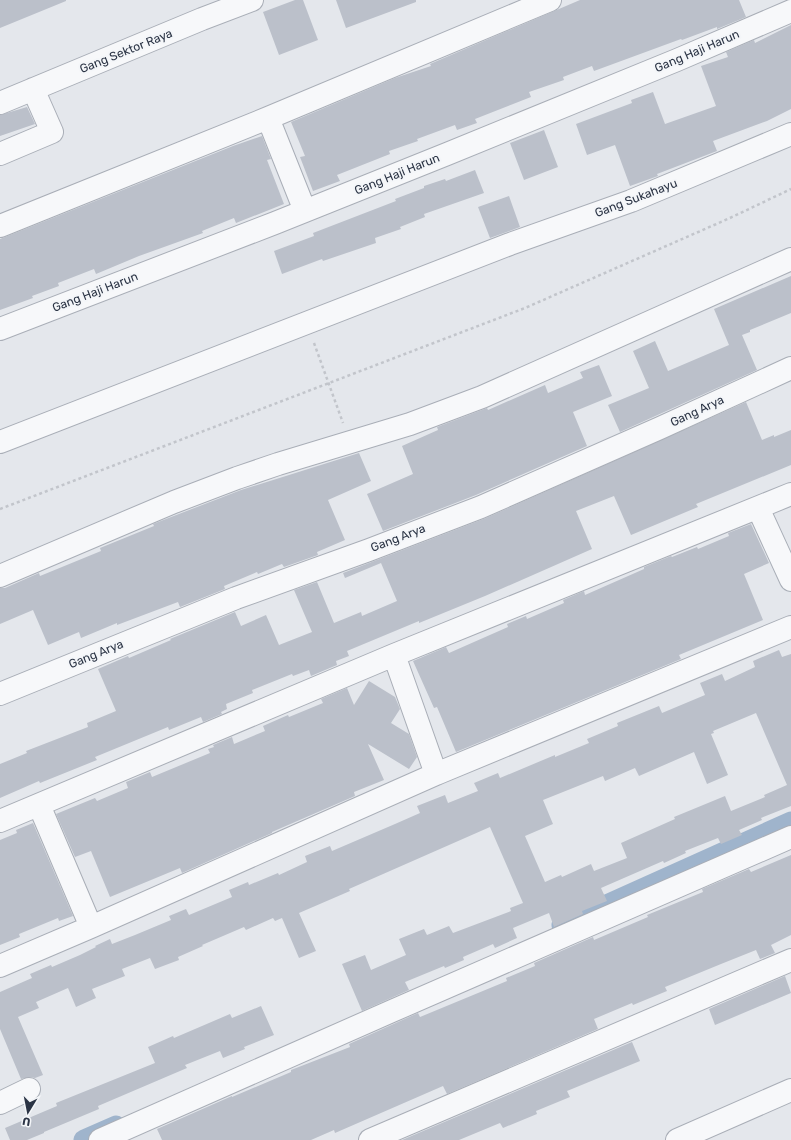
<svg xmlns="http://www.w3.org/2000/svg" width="791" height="1140" font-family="Rubik,sans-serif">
	<rect width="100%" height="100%" fill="#e4e7ec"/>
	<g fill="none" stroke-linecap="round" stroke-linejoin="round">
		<path stroke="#9fb4cc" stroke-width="21" d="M562,925L791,822
			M84,1140L116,1126"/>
	</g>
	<path fill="#bbc0ca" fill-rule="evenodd" d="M0,0H66V1L0,28Z
		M295,0H303L318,40L279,55L263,12Z
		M336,0H416V2L346,28Z
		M580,0H739L746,17L717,29V27L682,40L681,39L594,71L592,66L563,77L564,80L529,92L531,97L475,119L477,123L457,130L455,125L417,139L418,141L389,151L390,154L337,175L340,181L313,191L300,157L305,156L291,122L395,78L431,66L430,64Z
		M791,25V109L767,121L713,141L717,151L657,174L658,176L630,186L615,145L587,155L576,124L632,103L631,100L653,92L665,124L716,106L701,66L728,57L726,52L754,40L755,43Z
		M27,107L35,124L0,136V115Z
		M544,130L558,167L524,180L510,143Z
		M262,136L271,159L267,160L284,204L236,223L234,218L202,231L203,233L139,256L96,274L94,269L58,283L59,286L32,296L33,298L0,310V239L233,146Z
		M475,170L484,193L424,214L425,217L400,227L401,229L375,238L376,243L323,261L322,259L282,274L274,251L314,236L313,233L396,201L395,199L424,188V186L445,179L446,181Z
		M509,196L520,227L490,238L478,207Z
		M791,276V313L750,330V332L742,335L757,370L620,432L608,405L649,388L633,351L655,341L668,371L729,345L714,309Z
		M599,365L612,396L573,412L587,446L476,495L383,531L367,494L413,474L402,446L438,430L437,427L487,408L488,410L545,385L548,393L583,378L580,372Z
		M746,402L762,440L774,435V437L791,430V465L696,504L698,507L631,535L614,496L576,511L592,549L485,596L419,623V621L347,651L349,656L336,661L337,665L311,676L309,670L293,676L292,674L252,690L253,693L226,704L227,709L221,712L222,714L203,722L201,717L169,730L168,727L95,757L97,760L40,783L39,781L0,798V764L27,753L26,751L88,727L87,723L116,711L98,669L128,656L129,658L171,640L170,639L235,612L241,626L266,615L279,645L312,632L294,590L317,582L334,623L361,612L362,616L397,601L381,563L345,578L343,573L486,518Z
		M359,453L371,481L328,500L345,540L317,552L318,555L284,567L282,564L258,574L257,572L224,586L225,589L180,607L178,602L117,625V623L81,638L79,632L48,645L33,610L0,624V588H5L39,573L40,576L101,551L100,548L154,526L153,524L241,490Z
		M751,524L769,563L744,574L763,620L679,655L681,659L456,752L437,707L434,708L413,661L446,647L449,653L508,627L507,624L526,616L527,619L564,603L563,600L584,591L585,595L644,569V567L671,556L672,557L697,547L698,549L729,536L728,533Z
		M779,650L782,657L791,654V806L761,818L762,820L739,830L742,835L721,844L718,838L685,851L686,853L664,863L663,861L601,888L607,901L582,911L583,914L554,927L549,913L513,928L517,938L495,948L493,944L463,957L464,960L445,968L444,966L405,982L409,990L362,1011L342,964L365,955L371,970L406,955L399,939L424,929L427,935L449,926L453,933L511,911L510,908L523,903L490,827L349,889L350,891L299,913L316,951L299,958L282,918L275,921L273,918L246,930L244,927L202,945L203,946L178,957L179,960L155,969L150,958L122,969L125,976L92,989L96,998L76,1007L68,988L36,1002L39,1008L18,1017L43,1075L35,1078L30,1077L21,1079L0,1029V992L32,978L30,974L51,965L52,967L80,955L96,947L95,946L110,939L112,944L135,935L171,920L169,916L186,909L189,915L232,897L229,890L248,882L249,885L278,873L279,875L307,862L305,856L330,846L332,851L395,824L420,813L417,806L445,795L448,803L478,791L474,783L498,773L500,778L555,755V757L589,743L587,739L618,726L617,723L659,706L662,713L705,695L700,683L722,674L725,681L755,667L753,661ZM756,713L787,785L764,795L765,797L731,811L725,796L674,817L675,819L621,843L627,858L594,871L591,864L562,877L561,875L545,882L525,836L553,824L543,800L603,776L605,781L635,768L639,776L694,752L707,784L728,775L711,734L714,733L713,731Z
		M369,681L395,697L400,709L391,723L409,734L417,757L409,769L368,744L384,780L354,792L355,796L272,832V833L182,873L180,868L110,897L91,851L75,857L56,814L95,798L97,801L128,788L126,782L150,772L152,777L210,753L208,749L214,747L213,745L232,737L234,744L265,731L263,726L288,715L289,717L323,703L321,699L347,688L354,705Z
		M33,823L73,916L59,921L58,918L19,934L20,937L0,945V840L17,833L16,830Z
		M791,855V935L771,945L775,953L760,959L756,950L721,964L665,987L667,991L633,1005L632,1003L594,1019L598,1029L447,1094L443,1086L335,1133L334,1130L311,1140H162L157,1129L232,1096V1097L291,1072V1070L350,1047L349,1044L418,1013L420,1017L507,981L506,978L535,966L534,963L593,937L594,940L648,917L647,915L703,892L702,889L749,869L751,872Z
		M785,976L791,993L715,1025L709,1009Z
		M261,1006L274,1035L244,1047L245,1049L223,1058L220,1051L185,1065L187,1068L98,1106L99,1109L44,1132V1133L27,1140H10L5,1128L57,1106L56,1103L155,1063L148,1047L173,1036L174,1038L230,1014L232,1018Z
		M632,1042L640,1061L567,1091L570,1097L536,1111L537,1114L503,1128L500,1123L459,1140H402Z"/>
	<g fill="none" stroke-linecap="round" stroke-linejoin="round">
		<g stroke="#a9aeb7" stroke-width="24">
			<path id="minor" d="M0,103L202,19L252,0
				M268,118L305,211
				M0,154L52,132L33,89
				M0,226L268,118L550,0
				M0,329L275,223L447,154L677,60L791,11
				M0,442L510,244L631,201L791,134
				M758,508L791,580
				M0,576L174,502L237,478L278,464L410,424L482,397L791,259
				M394,655L436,774
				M0,694L236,598L369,550L481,507L660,428L791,368
				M39,805L91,927
				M0,821L394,655L791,494
				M0,966L91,927L436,774L791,627
				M0,1103L29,1089
				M100,1140L392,1011L791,837
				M370,1140L791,960
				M677,1140L791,1090"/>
		</g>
		<path stroke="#c2c5cb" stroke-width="2.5" stroke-dasharray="3 3" stroke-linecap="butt" d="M314,343L343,423
			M0,509L525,308L730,218L791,189"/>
		<use href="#minor" stroke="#f7f8fa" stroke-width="22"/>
	</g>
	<g text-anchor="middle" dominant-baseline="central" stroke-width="4" stroke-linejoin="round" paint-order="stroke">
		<g font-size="12" fill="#2b3445" stroke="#f4f6f9">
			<text transform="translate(126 51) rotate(-22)">Gang Sektor Raya</text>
			<text transform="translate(697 51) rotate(-23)">Gang Haji Harun</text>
			<text transform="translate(397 174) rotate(-22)">Gang Haji Harun</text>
			<text transform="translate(636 198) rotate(-21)">Gang Sukahayu</text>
			<text transform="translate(95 292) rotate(-21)">Gang Haji Harun</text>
			<text transform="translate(697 411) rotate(-25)">Gang Arya</text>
			<text transform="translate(398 538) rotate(-21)">Gang Arya</text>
			<text transform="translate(96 654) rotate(-22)">Gang Arya</text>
		</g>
	</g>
	<g transform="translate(28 1112) rotate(190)" stroke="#f4f6f9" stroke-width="3" paint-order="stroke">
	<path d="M0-3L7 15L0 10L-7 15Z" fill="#2b3445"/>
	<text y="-6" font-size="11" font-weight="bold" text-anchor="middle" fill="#2b3445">U</text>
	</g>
</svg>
